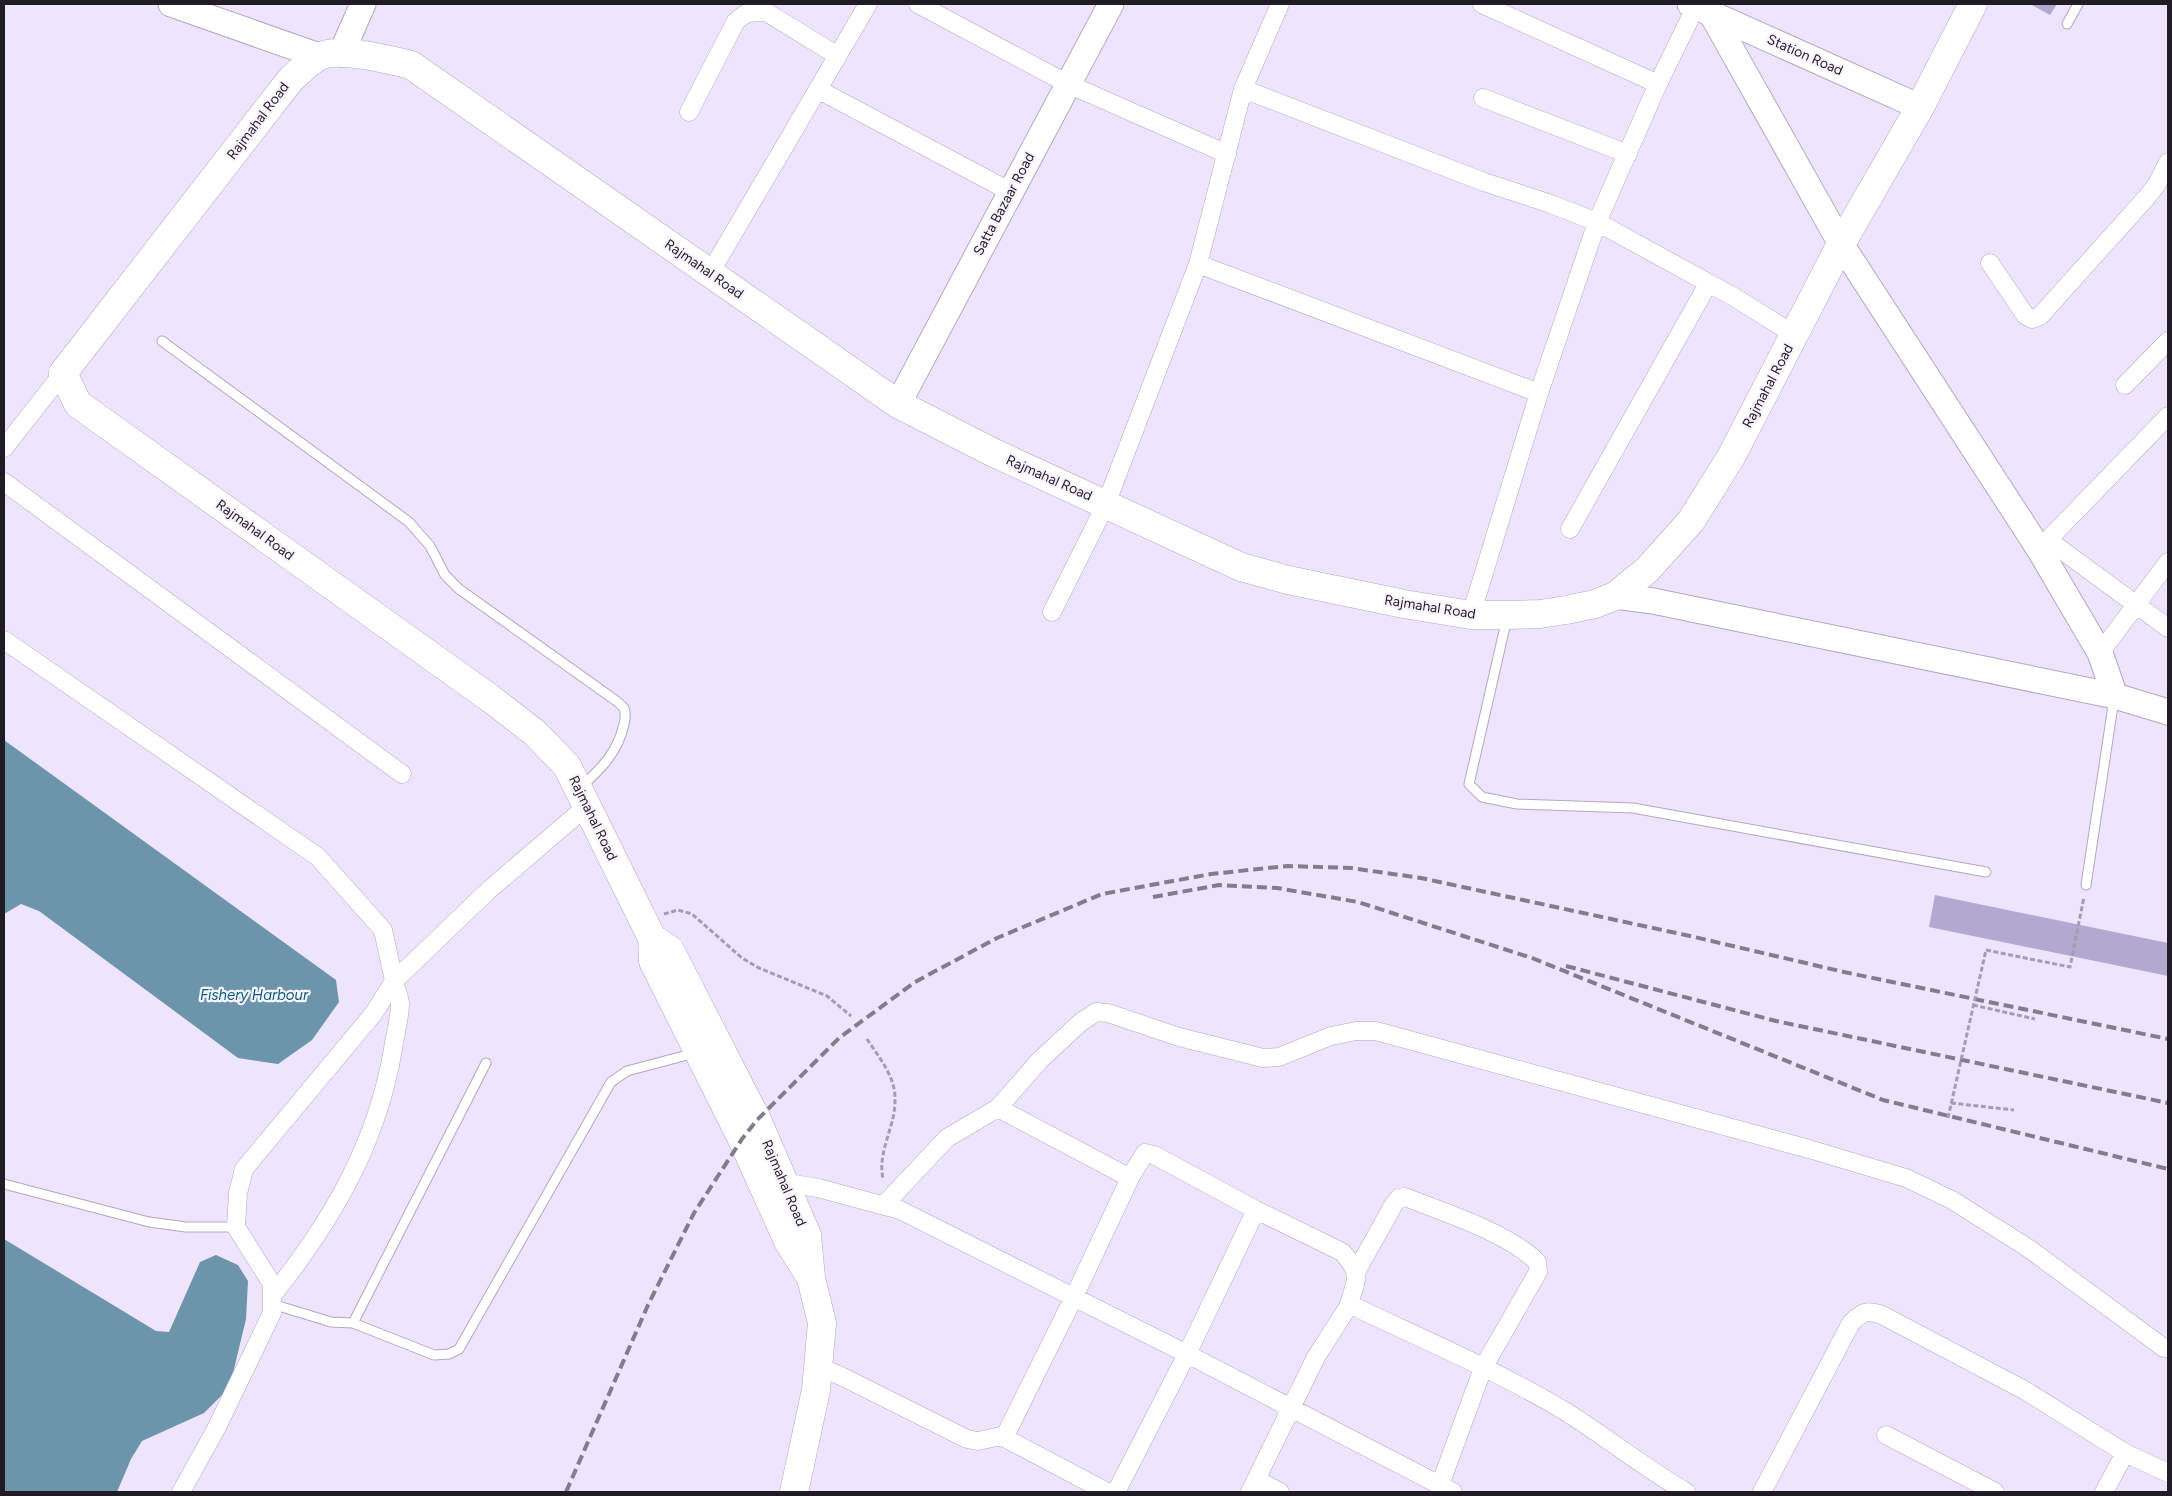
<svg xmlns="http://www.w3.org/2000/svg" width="2172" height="1496" font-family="Figtree,sans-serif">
	<rect width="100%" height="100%" fill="#eee4fe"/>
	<path fill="#6c95ac" d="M4,740L336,980L339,1002L312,1040L278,1064L238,1058L39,911L21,904L4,914Z
		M4,1239L156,1331L169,1332L200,1262L216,1255L238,1265L248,1281L246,1319L233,1373L223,1394L204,1413L142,1441L131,1459L117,1492H4Z"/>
	<path fill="#b1a9d0" d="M2030,4H2057L2050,15Z
		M1935,895L2168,943V976L1929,927Z"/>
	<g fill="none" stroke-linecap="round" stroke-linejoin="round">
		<g stroke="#b2a8c1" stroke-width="11">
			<path id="lane" d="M2067,24L2078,4
				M162,341L409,522L430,546L445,575L459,589L615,700C618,702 622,706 624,708C626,713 625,720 624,724C618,752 601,769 580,788
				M1507,618L1469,784L1482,797L1517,804L1633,808L1986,872
				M2086,885L2114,699
				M4,1184L149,1222L186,1227H236
				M272,1304L331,1322L353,1323L434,1355L449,1354L459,1349L611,1082L627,1071L695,1053
				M353,1323L486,1063"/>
		</g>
		<g stroke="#b2a8c1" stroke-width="19">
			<path id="street" d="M918,4L1068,84L1227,154
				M1482,4L1658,84
				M1243,89L1484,182L1548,203L1597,222L1734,297L1795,335
				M819,90L1011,192
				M1483,98L1628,154
				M689,112L736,21L747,13L766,12L838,56
				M1990,263L2025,315L2032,319L2040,316L2147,197L2157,184L2168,162
				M1198,264L1539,393
				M710,273L868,4
				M2125,385L2168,341
				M4,448L63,373
				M4,482L402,774
				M1570,529L1708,284
				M2048,540L2168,628
				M2039,549L2168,416
				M1052,612L1106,504L1198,264L1243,89L1280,4
				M1471,615L1539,393L1597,222L1658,84L1696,6
				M4,640L318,857L383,930L394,981L374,1013L244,1169L238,1193L236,1227L272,1284V1313L216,1429L181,1492
				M2100,653L2168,562
				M998,1108L1130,1178
				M782,1182L818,1188L900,1210L1187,1354L1453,1492
				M884,1205L947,1138L998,1108L1040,1060L1081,1022L1096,1012L1108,1013L1179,1037L1263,1058L1279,1057L1331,1036L1356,1031H1376L1809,1149L1906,1178L1952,1200L2028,1248L2164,1348
				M1356,1272L1394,1204L1399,1198L1405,1197C1443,1212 1509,1233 1537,1262L1538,1272L1483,1368L1440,1485
				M272,1296C332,1221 377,1144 393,1049C395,1034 400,1018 400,1003C399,996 396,988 394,981L490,889L587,806
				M818,1366L843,1377L967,1439L978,1441L1001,1436L1107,1492
				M1886,1435L1995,1492
				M1004,1438L1074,1297L1131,1176L1145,1153L1154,1155L1256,1210L1342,1252C1363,1275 1356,1280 1348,1307
				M1257,1480L1280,1492
				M1116,1492L1187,1354L1256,1210
				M1250,1492L1316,1357L1348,1307H1355C1425,1340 1497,1371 1563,1410C1605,1436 1643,1467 1686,1492
				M1762,1492L1851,1323C1863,1311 1867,1310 1882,1315L2026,1391L2125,1453L2168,1473
				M2104,1492L2125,1453"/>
		</g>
		<g stroke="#b2a8c1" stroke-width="27">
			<path id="secondary" d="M171,4L319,56
				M1690,4L1920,107
				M1711,13L1841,244L2039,549L2100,653L2115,696
				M341,54L363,4
				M898,404L1111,4
				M1615,596L1653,601L2115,696L2168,712"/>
		</g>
		<g stroke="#b2a8c1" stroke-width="29">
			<path id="primary" d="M652,938L670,950L757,1120L807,1235L811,1278L822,1323L816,1390L794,1492
				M811,1278L788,1241L742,1139L653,961L652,938L567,766L535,733L491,699L78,404L63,373L291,79C299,72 309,62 318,57C338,46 390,60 411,65L898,404L992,452L1241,567L1288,580L1404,604L1471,615H1507L1540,614L1566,610L1595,604L1615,596L1647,570L1691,521L1731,457L1841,244L1920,107L1973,4"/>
		</g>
		<path stroke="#a49cb0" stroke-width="3" stroke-dasharray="5 2.5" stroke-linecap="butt" d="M664,914L678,910L692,914L742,958L759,968L827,996L851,1016
			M1986,950L2070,967L2084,897
			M1973,1005L2035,1019
			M867,1039C878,1056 895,1076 895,1098C896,1127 877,1150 883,1179
			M1951,1103L2014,1110"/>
		<use href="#lane" stroke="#fff" stroke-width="9"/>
		<use href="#street" stroke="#fff" stroke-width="18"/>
		<use href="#secondary" stroke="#fff" stroke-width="25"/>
		<use href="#primary" stroke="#fff" stroke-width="28"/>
		<path stroke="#837c8d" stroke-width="4" stroke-dasharray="10 5" stroke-linecap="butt" d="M1153,897L1219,885L1277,888L1358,902L1532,958L1883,1100L2168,1169
			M1566,966L1776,1021L2168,1103
			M566,1492L648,1305L694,1213L742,1139L757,1120L839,1038L915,982L997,938L1102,894L1211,874L1287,866L1351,868L1421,878L1690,936L1844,972L2168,1039"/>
		<path stroke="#a49cb0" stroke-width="3" stroke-dasharray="5 2.5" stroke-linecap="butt" d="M1948,1118L1986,950"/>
	</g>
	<g text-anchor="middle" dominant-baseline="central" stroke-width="4.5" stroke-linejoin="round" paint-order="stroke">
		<g font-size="14" fill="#201c25" stroke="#f8f4ff">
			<text transform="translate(1805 55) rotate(24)">Station Road</text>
			<text transform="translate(258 121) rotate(-53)">Rajmahal Road</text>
			<text transform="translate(1004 204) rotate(-62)">Satta Bazaar Road</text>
			<text transform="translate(704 269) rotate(35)">Rajmahal Road</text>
			<text transform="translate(1768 386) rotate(-62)">Rajmahal Road</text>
			<text transform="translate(1049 478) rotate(24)">Rajmahal Road</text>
			<text transform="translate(255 530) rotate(36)">Rajmahal Road</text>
			<text transform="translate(1430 607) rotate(9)">Rajmahal Road</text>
			<text transform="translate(593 818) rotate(64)">Rajmahal Road</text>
			<text transform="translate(784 1183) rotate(67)">Rajmahal Road</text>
		</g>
		<g font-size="15" font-style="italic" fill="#095979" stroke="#f8f4ff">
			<text x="254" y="995">Fishery Harbour</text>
		</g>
	</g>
	<rect width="2172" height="1496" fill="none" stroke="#201c25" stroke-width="10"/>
</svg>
